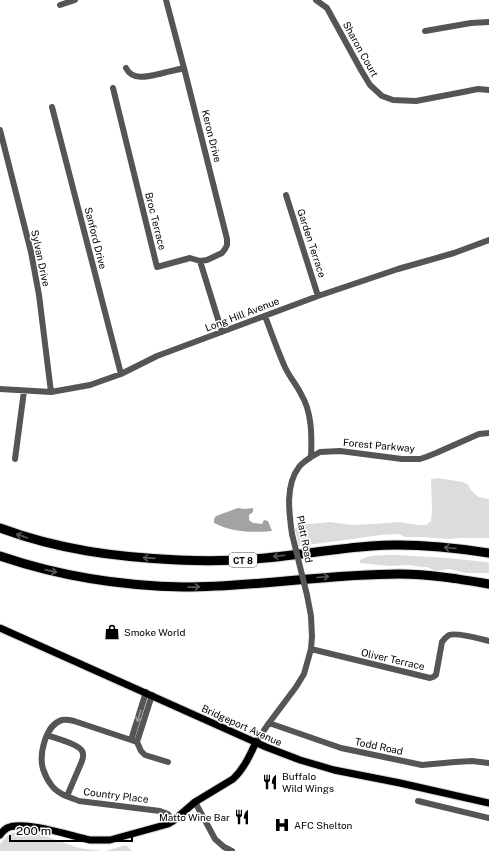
<svg xmlns="http://www.w3.org/2000/svg" width="489" height="851" font-family="'Public Sans',sans-serif">
	<rect width="100%" height="100%" fill="#fff"/>
	<path fill="#dcdcdc" d="M438,478L462,482L468,484L470,489L478,497L489,499V538H460L447,539L422,537H404L400,534L380,535L352,539L299,546L295,529L299,525L330,522L352,525L374,524L399,522L418,525H426L431,521L432,512L431,479Z
		M397,555L447,558L486,562L489,563V573H465L449,569L436,571L427,567H422L409,565L390,566L360,563V560C371,554 385,555 397,555Z
		M28,830L79,848L103,851H0V844C10,832 13,832 28,830Z
		M126,845L132,851H105Z"/>
	<path fill="#a3a3a3" d="M238,508L245,509L253,508V512L249,515V520L253,523L262,524L264,520L268,521L272,531C252,533 232,532 214,523V519L216,516Z"/>
	<g fill="none" stroke-linecap="round" stroke-linejoin="round">
		<g stroke="#dbdbdb" stroke-width="9">
			<path id="major" d="M0,628L266,747L300,760L334,770L400,783L489,803
				M0,835C2,832 4,830 7,828C25,820 71,836 90,840H110L168,824L173,821L195,802L233,779C244,769 250,755 256,742"/>
		</g>
		<g stroke="#dbdbdb" stroke-width="11">
			<path id="highway" d="M0,528C59,550 116,557 178,560C203,561 229,561 254,559C293,556 332,549 371,546C410,543 450,547 489,553
				M0,556C59,576 122,586 184,587C256,587 327,574 399,574C429,574 459,579 489,584"/>
		</g>
		<path stroke="#555" stroke-width="6" d="M316,0L327,8L361,70L370,85L382,96L393,100L416,101L463,92L478,89L489,90
			M60,5L75,0
			M425,31L471,23L489,22
			M126,68C133,82 150,76 163,73C170,71 177,70 184,68
			M113,88L157,267L190,258L200,261L207,260L222,253L225,249L227,245V239L184,68L166,0
			M52,107L121,374
			M0,130L31,252L39,295L51,392
			M286,195L318,296
			M200,261L222,332
			M265,316C271,332 277,349 284,365C288,375 296,384 301,394C312,412 312,436 311,457C307,460 302,463 299,467C285,485 289,513 292,534
			M0,389L51,392L90,385L121,374L157,356L318,296L398,269L454,253L489,240
			M311,457L320,452L340,451L402,459H420L426,457L436,453L479,434L489,433
			M15,459L24,391
			M311,649L430,678L433,677L436,675L442,642C444,639 446,637 449,635C457,632 480,639 489,641
			M152,695L137,742L141,751L145,755L168,762
			M269,723L341,748L422,765L455,762L472,761L489,763
			M47,735C54,738 79,744 82,751C84,754 83,758 82,761L67,796
			M131,740L146,692
			M137,742L74,721C70,720 66,719 62,720C45,725 39,755 43,769C45,775 48,781 52,786C58,794 69,797 79,801L160,811L168,814L173,821
			M256,742L269,723L296,687L304,674L311,649L312,637L311,616L307,595
			M418,801L489,818
			M195,802L215,839L224,847L232,851"/>
		<use href="#major" stroke="#000" stroke-width="7"/>
		<use href="#highway" stroke="#000" stroke-width="9"/>
		<path stroke="#555" stroke-width="6" d="M292,534L307,595"/>
	</g>
	<defs><path id="oneway-shaft" d="M-6 0H5M1.5-3L5.5 0L1.5 3" fill="none" stroke-width="1.6" stroke-linecap="round" stroke-linejoin="round"/></defs>
	<g stroke="#595959">
		<use href="#oneway-shaft" transform="translate(22 536) rotate(-161)"/>
		<use href="#oneway-shaft" transform="translate(450 548) rotate(-175)"/>
		<use href="#oneway-shaft" transform="translate(279 556) rotate(173)"/>
		<use href="#oneway-shaft" transform="translate(149 558) rotate(-176)"/>
		<use href="#oneway-shaft" transform="translate(51 571) rotate(13)"/>
		<use href="#oneway-shaft" transform="translate(323 577) rotate(-5)"/>
		<use href="#oneway-shaft" transform="translate(194 587) rotate(-1)"/>
	</g>
	<use stroke="#999" href="#oneway-shaft" transform="translate(139 716) rotate(107)"/>
	<defs>
		<g id="shop-bare" transform="scale(1.2)"><path d="M-5-2.5h2.3a2.7 3.5 0 0 1 5.4 0H5L5.5 6h-11ZM-1.5-2.5h3a1.5 2.3 0 0 0-3 0Z" fill="#000" stroke="#fff" stroke-width="2.5" paint-order="stroke"/></g>
		<g id="restaurant-bare" transform="scale(1.2)"><path d="M-5-6h1v4h1v-4h1v4h1v-4h1v5L-1.5 .5V6h-2V.5L-5-1ZM5-6V6H3V1.5H1.5Q1.5-4 5-6Z" fill="#000" stroke="#fff" stroke-width="2.5" paint-order="stroke"/></g>
		<g id="hospital-bare" transform="scale(1.2)"><path d="M-5-5h3v3.5h4V-5h3V5h-3V1.5h-4V5h-3Z" fill="#000" stroke="#fff" stroke-width="2.5" paint-order="stroke"/></g>
	</defs>
	<g fill-rule="evenodd">
		<use href="#shop-bare" x="112" y="632"/>
		<use href="#restaurant-bare" x="270" y="782"/>
		<use href="#restaurant-bare" x="242" y="817"/>
		<use href="#hospital-bare" x="282" y="825"/>
	</g>
	<g text-anchor="middle" dominant-baseline="central" stroke-width="3" stroke-linejoin="round" paint-order="stroke">
		<rect fill="#fff" stroke="#4c4c4c" stroke-width="1" x="229" y="553" width="28" height="14" rx="3"/>
		<g font-size="9" font-weight="bold" fill="#000">
			<text x="243" y="560">CT 8</text>
		</g>
		<g font-size="10" fill="#000" stroke="#fff">
			<text transform="translate(361 49) rotate(61)">Sharon Court</text>
			<text transform="translate(212 136) rotate(76)">Keron Drive</text>
			<text transform="translate(156 221) rotate(76)">Broc Terrace</text>
			<text transform="translate(96 238) rotate(76)">Sanford Drive</text>
			<text transform="translate(312 243) rotate(72)">Garden Terrace</text>
			<text transform="translate(41 258) rotate(78)">Sylvan Drive</text>
			<text transform="translate(242 314) rotate(-21)">Long Hill Avenue</text>
			<text transform="translate(379 445) rotate(5)">Forest Parkway</text>
			<text transform="translate(305 539) rotate(79)">Platt Road</text>
			<text transform="translate(393 659) rotate(13)">Oliver Terrace</text>
			<text transform="translate(242 725) rotate(24)">Bridgeport Avenue</text>
			<text transform="translate(379 746) rotate(12)">Todd Road</text>
			<text transform="translate(116 795) rotate(7)">Country Place</text>
		</g>
		<g font-size="10" fill="#000" stroke="#fff" text-anchor="start">
			<text x="124" y="632">Smoke World</text>
			<text x="282" y="776">Buffalo<tspan x="282" dy="12">Wild Wings</tspan></text>
			<text x="230" y="817" text-anchor="end">Matto Wine Bar</text>
			<text x="294" y="825">AFC Shelton</text>
		</g>
	</g>
	<path d="M10 835v6h122v-6" fill="none" stroke="#000000" stroke-width="2"/>
	<text x="16" y="835" font-size="12" fill="#000000" stroke="#ffffff" stroke-width="3" paint-order="stroke">200 m</text>
</svg>
